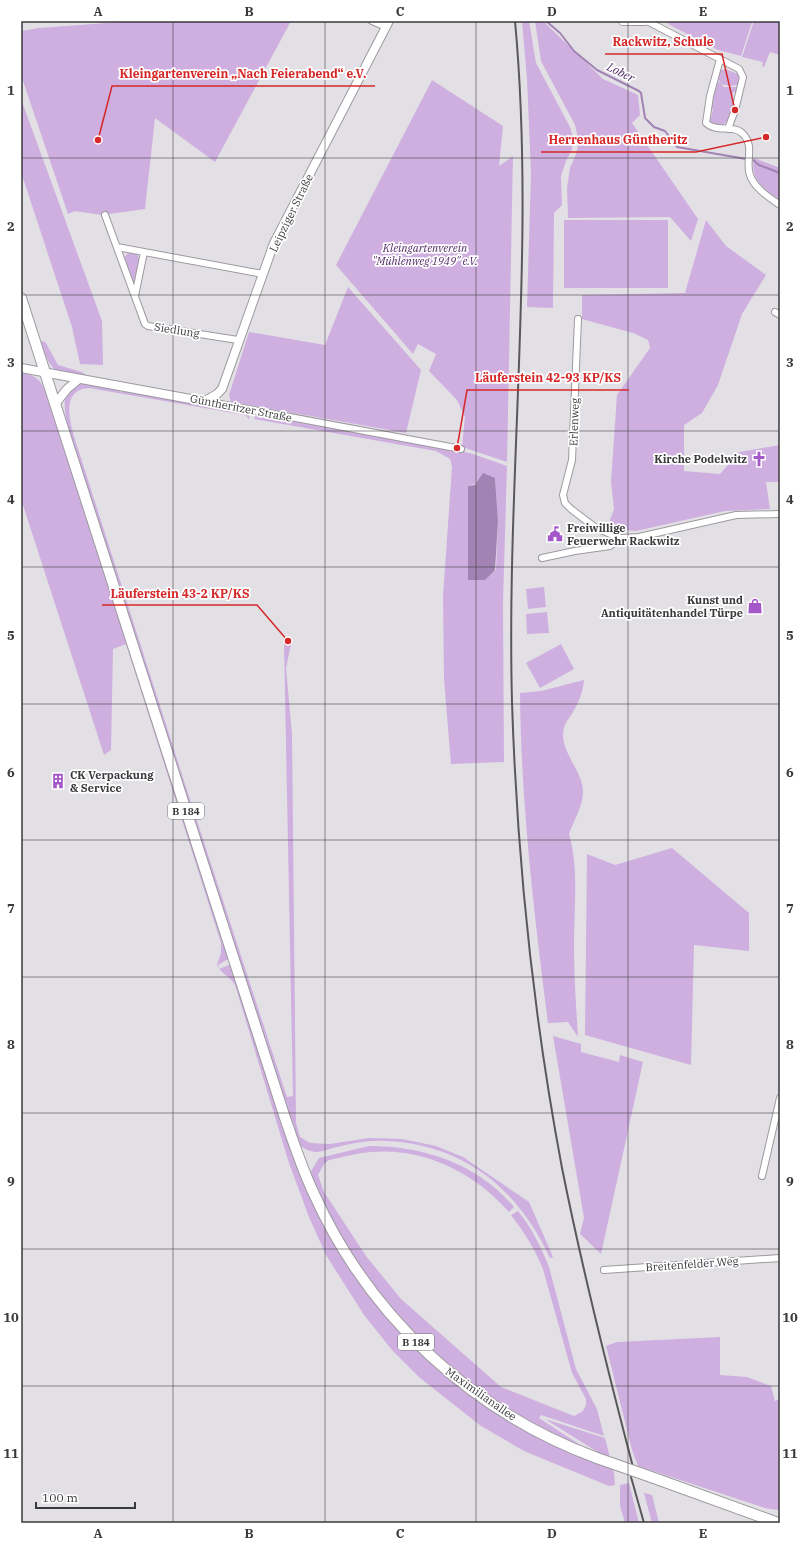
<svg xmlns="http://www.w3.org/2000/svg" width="801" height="1544" font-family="'IBM Plex Serif',serif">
	<rect width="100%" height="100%" fill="#e3e0e5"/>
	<path fill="#ceafe0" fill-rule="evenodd" d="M133,21H291L215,162L155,118L145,209L102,215L75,211L68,214L21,75V31L39,28Z
		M522,21H529L536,63L570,127L573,138L572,149L566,161L561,176L562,205L554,213L553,308L527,307L531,173L527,79Z
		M535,21H543L603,79L638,95L640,115L632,123L698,219L691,241L670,217L568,218L567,188L570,168L576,154L579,142L575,125L541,61Z
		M670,21H752V22L741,56L718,50L668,24Z
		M754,21H780V55L770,52L764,67L762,66L763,62L742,57Z
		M725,69L738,74L739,80L738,85L730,86L721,84L717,77L719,71Z
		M716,79L724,87H737L736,92H733L732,99L735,100C732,109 731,121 722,125H714L709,122V118H711L713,109L710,108Z
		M432,80L503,126L499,166L513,156L507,462L462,447L465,417L457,400L429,371L436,354L418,344L413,354L336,265Z
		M21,99L102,321L103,365L80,364L72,327L21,172Z
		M754,158L780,168V200C763,188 750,180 754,158Z
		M564,220H668V288H564Z
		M706,220L726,246L766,275L742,314L718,385L702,413L684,425V471L720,474L739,452L780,445V482H766L770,509L725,511L636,531L607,528L614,509L611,482L617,395L650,348L648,340L633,333L582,319V295L685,293Z
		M129,252H136L139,258L134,287L123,259Z
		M348,287L421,370L406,433L231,402L229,395L249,332L325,345Z
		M43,341L46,343L58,365L82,372L87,376L100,379L58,372L54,369L48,361L40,342Z
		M21,373C34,375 40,378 45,391L230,958L218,965L219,969L229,965L232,966C256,1029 279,1092 302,1155C313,1185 322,1217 336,1246C343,1261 354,1275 364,1289C421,1367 505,1433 598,1461L596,1451L545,1419L605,1438L614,1473L615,1485L609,1486L524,1451L481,1426L420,1378L392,1350L364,1315L326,1255L309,1217L289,1163L235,985C230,976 220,973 217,965L221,953V943L126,644L113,649L111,750L104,755L21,499Z
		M82,383L112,388L121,392L131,391L248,412L250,420L245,415L89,388C54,390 75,438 81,458L185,784L287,1097L293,1096L284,643L291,644L286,668L292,734L296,1123L300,1137L310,1143L330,1144L369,1138L402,1139L436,1146L463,1157L529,1202L553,1257L550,1258C519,1190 464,1144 386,1141C369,1140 353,1143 337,1147C331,1148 323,1152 317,1152C310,1152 302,1148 298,1143L70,437C67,420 55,387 82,383Z
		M256,415L444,447L473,454L507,466L503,603L504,762L451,764L444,679L443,596L452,467L450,459L436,451L254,419ZM495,478L498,521L496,570L468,580V486Z
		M544,587L546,607L528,609L526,589Z
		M547,612L549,633L527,634L526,614Z
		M561,644L574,669L540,688L526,663Z
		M584,680C583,692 579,702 573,712C570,717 565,723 564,728C558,751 584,771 583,793C582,808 574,820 569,834C579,868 574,908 574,944C574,975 576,1006 578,1037L568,1022L548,1023C534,914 521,804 520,693L541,691Z
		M672,848L749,913V951L694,945L691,1065L585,1035L587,854L615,865Z
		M553,1036L581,1044V1052L619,1062L620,1055L643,1062L601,1254L580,1234L584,1218Z
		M369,1146C424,1146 478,1164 514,1207L509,1212C475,1173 424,1147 371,1152C357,1153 343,1157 329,1160L324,1164L318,1175L324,1192L366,1256L401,1299L501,1387L574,1416L583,1411L586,1405V1399L572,1373L543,1269C535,1249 524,1232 511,1215L518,1211C532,1228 541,1247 549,1267L576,1369L597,1409L604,1436L541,1415L539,1418L588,1450V1452L521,1419L444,1364L390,1310L332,1224L310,1173L319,1158Z
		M720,1337V1375L747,1377L771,1386L775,1401L780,1399V1508L777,1510L765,1508L638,1466L632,1450L606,1346L617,1342Z
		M629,1483L639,1523H625L620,1506V1485Z
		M644,1493L652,1495L659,1523H652Z"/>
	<path fill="#a283b3" d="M483,473L495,478L498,521L495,570L485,580H468V486L475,485Z"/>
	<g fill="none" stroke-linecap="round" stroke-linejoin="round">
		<path stroke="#a283b3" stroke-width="2" d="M546,21L560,33L574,51L597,70L639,91L641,93L645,118L654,127L665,131L677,147L746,159
			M753,160L759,165L780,173"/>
		<g stroke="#9d9a9f" stroke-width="8">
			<path id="minor" d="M372,21L386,27
				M647,21L720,59L710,96L706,123C716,133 734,124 743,134C755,146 745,162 750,175C754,188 770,198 780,205
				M720,59L739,69L743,77L735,110L728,129
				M105,215L145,324L148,326L238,340
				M117,247L263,274
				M135,296L144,252
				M775,312L780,315
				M578,319L572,460L563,495L565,503L571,509L596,528L620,538L639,537L736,515L780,514
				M205,401L461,449
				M542,558L575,551L610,546L620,538
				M762,1176L780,1098
				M604,1270L780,1258"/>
		</g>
		<g stroke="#9d9a9f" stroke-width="10">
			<path id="tertiary" d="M623,21H645
				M21,368L196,400L205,401L217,394L222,389L274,243L389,21
				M56,403L67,389L79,379"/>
		</g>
		<g stroke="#9d9a9f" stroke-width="12">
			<path id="primary" d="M21,298L284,1115C293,1141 302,1169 314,1194C369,1316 472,1412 597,1458
				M654,1478L778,1523"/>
		</g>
		<use href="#minor" stroke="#fff" stroke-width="6"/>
		<use href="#tertiary" stroke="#fff" stroke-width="8"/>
		<use href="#primary" stroke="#fff" stroke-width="10"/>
		<path stroke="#59585a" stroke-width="2" d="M515,21C536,248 506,475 512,702C517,858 533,1014 562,1168C582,1268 607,1368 633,1467
			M631,1477L644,1523"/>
		<g stroke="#9d9a9f" stroke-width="12" stroke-linecap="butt">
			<path id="primary-bridge" d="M597,1458L654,1478"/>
		</g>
		<use href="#primary-bridge" stroke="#fff" stroke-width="10"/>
	</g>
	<path fill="none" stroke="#3a393b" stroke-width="1" stroke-opacity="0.55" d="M173,21V1523M325,21V1523M476,21V1523M628,21V1523M21,158H780M21,295H780M21,431H780M21,567H780M21,704H780M21,840H780M21,977H780M21,1113H780M21,1249H780M21,1386H780"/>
	<defs>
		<g id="church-bare" transform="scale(1.2)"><path d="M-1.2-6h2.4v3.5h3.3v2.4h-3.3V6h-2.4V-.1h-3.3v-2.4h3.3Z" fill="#a357c9" stroke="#fff" stroke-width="2.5" paint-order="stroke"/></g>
		<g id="civic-bare" transform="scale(1.2)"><path d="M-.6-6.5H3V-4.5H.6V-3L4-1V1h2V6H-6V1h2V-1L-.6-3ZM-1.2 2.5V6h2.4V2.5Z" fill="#a357c9" stroke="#fff" stroke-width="2.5" paint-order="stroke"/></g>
		<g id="shop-bare" transform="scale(1.2)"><path d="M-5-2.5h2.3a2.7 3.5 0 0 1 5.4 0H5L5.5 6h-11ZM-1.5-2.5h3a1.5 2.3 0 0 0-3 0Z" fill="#a357c9" stroke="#fff" stroke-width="2.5" paint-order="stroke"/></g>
		<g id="building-bare" transform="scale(1.2)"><path d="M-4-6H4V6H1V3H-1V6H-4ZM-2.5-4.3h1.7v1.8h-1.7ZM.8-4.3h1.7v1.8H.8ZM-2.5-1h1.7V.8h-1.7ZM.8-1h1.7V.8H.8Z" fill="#a357c9" stroke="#fff" stroke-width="2.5" paint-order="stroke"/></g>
	</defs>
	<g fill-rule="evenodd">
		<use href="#church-bare" x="759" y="459"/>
		<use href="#civic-bare" x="555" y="534"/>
		<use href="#shop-bare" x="755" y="606"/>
		<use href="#building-bare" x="58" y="781"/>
	</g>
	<g text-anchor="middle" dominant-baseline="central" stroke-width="3.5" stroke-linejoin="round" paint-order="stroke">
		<g fill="#fff" stroke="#757476" stroke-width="1">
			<rect x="168" y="803" width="36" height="16" rx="3"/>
			<rect x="398" y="1334" width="36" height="16" rx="3"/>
		</g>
		<g font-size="10" font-weight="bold" fill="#3a393b">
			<text x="186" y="811">B 184</text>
			<text x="416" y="1342">B 184</text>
		</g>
		<g font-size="11" fill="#3a393b" stroke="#fff">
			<text transform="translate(291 213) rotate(-64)">Leipziger Straße</text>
			<text transform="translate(177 330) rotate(9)">Siedlung</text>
			<text transform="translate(241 408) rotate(11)">Güntheritzer Straße</text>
			<text transform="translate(574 422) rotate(-88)">Erlenweg</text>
			<text transform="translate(692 1264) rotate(-4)">Breitenfelder Weg</text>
			<text transform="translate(481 1394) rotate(35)">Maximilianallee</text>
		</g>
		<g font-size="11" font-style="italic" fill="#542c68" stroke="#fff">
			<text x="425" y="248">Kleingartenverein<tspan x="425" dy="13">"Mühlenweg 1949" e.V.</tspan></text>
		</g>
		<g font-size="11" font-weight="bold" fill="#3a393b" stroke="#fff" text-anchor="end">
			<text x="747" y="459">Kirche Podelwitz</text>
			<text x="567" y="528" text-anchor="start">Freiwillige<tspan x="567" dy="13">Feuerwehr Rackwitz</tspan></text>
			<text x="743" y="600">Kunst und<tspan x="743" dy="13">Antiquitätenhandel Türpe</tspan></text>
			<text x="70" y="775" text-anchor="start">CK Verpackung<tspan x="70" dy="13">&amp; Service</tspan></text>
		</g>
		<g font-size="12" font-style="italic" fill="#4e2662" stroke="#fff">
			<text transform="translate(621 72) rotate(27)">Lober</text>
		</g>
	</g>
	<path fill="none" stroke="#d62828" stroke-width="1.5" d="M735 110L722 54H605M98 140L112 86H375M766 137L696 152H541M457 448L467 390H629M288 641L257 605H102"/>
	<g fill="#d62828" stroke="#fff" stroke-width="1.5">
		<circle cx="735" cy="110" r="4"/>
		<circle cx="98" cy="140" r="4"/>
		<circle cx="766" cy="137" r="4"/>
		<circle cx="457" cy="448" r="4"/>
		<circle cx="288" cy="641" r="4"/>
	</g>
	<g font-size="12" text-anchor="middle" font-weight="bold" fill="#d62828" stroke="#fff" stroke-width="3.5" stroke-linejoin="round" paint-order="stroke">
		<text x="663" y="46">Rackwitz, Schule</text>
		<text x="243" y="78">Kleingartenverein „Nach Feierabend“ e.V.</text>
		<text x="618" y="144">Herrenhaus Güntheritz</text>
		<text x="548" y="382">Läuferstein 42-93 KP/KS</text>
		<text x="180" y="598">Läuferstein 43-2 KP/KS</text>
	</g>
	<rect width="801" height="1544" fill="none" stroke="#ffffff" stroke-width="44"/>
	<path d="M36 1502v6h99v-6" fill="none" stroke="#3a393b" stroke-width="2"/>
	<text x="42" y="1502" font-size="12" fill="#3a393b" stroke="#ffffff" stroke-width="3" paint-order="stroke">100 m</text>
	<rect x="22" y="22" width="757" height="1500" fill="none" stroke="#3a393b" stroke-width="1.5"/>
	<g font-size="13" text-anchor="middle" font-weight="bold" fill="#3a393b">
		<text x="98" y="16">A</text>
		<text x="249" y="16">B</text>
		<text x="400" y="16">C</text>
		<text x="552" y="16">D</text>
		<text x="703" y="16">E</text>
		<text x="11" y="95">1</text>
		<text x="790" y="95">1</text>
		<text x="11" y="231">2</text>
		<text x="790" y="231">2</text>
		<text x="11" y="367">3</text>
		<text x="790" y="367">3</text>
		<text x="11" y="504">4</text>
		<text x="790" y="504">4</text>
		<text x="11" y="640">5</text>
		<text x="790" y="640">5</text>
		<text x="11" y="777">6</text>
		<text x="790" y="777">6</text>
		<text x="11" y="913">7</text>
		<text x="790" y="913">7</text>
		<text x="11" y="1049">8</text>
		<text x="790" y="1049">8</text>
		<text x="11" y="1186">9</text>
		<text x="790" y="1186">9</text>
		<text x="11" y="1322">10</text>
		<text x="790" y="1322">10</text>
		<text x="11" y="1458">11</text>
		<text x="790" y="1458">11</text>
		<text x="98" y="1538">A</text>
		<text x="249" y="1538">B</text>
		<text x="400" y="1538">C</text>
		<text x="552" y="1538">D</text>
		<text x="703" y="1538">E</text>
	</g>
</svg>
